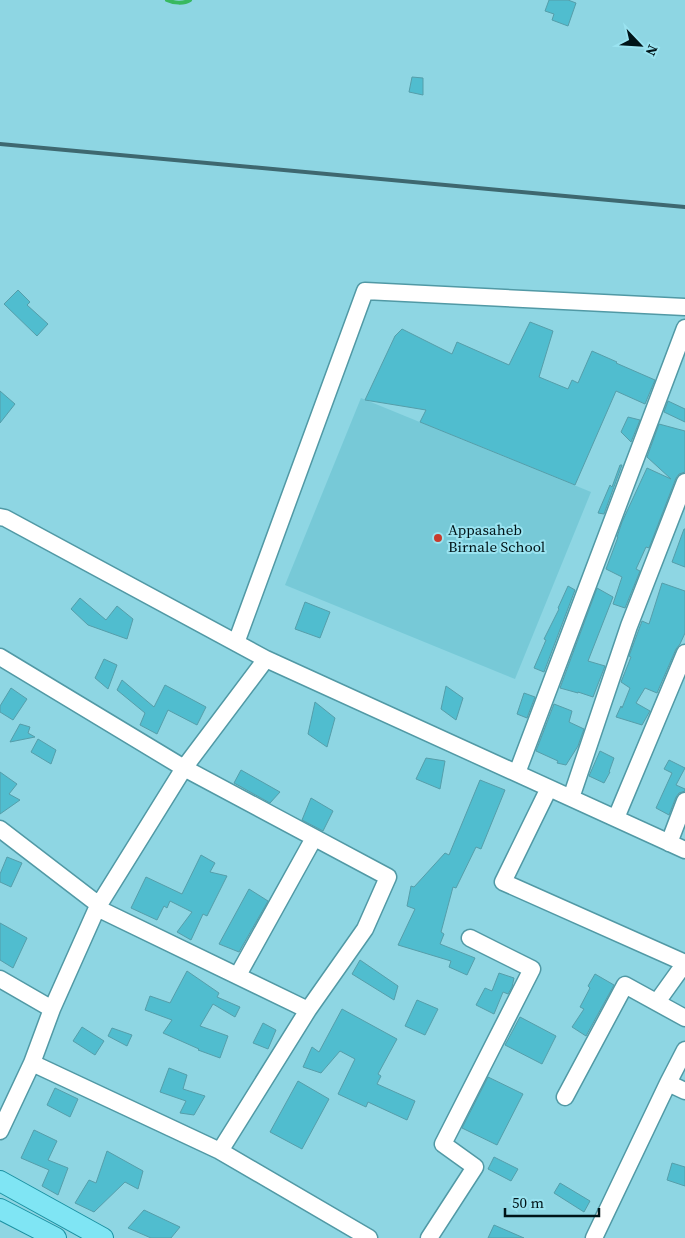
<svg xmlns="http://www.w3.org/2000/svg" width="685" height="1238" font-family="'Source Serif 4',serif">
	<rect width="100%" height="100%" fill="#8ed6e3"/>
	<path fill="#77c9d7" d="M361,398L591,492L515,679L285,585Z"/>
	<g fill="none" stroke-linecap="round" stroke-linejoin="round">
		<path stroke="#38b960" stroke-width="4" d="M167,0C173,3 184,4 190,0"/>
	</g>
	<path fill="#50bdcf" stroke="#559eaa" d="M549,0H568L576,3L568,26L552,20L554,14L545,11Z
		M412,77L423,78V95L409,92Z
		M18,290L30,302L27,305L48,324L37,336L4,304Z
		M530,322L553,331L539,377L568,389L572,380L578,383L592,351L617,362L616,363L655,380L645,404L616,391L575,485L420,422L426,410L365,400L395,336L402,329L452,354L457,342L509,365Z
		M0,391L15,404L0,423Z
		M668,401L685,409V422L664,412Z
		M628,417L640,420L631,442L621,432Z
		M659,424L685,431V472L679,474L676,478L649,548L646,547L636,569L640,571L625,608L613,604L622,577L606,569L618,537H617L622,522L647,468L671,479L647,457Z
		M620,465H622L604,514L598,513L610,485L612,487Z
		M684,529H685V567L672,562Z
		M662,583L685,591V633L680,644L676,649L657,693L645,688L636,703L650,711L642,725L616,717L621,706L622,708L630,688L621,682L631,657L629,656L642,621L649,624Z
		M568,586L575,590L544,672L534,668L546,640L544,639L559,609L558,608Z
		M597,588L613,597L588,661L605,666L593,697L578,692V693L560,688Z
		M80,598L106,620L117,606L133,619L127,639L88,625L71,609Z
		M305,602L330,612L320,638L295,629Z
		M104,659L117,665L108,689L95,678Z
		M122,680L154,707L165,685L206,707L197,725L168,710L157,734L140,725L145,713L117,690Z
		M446,686L463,698L456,720L441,709Z
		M11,688L27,699L13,720L0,712V706Z
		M524,693L535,697L527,718L517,714Z
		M315,702L335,718L327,747L308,734Z
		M554,704L572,711L569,722L584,729L578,746L566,765L557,763L558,761L536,751Z
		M20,724L30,727L28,733L35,737L10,742Z
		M38,739L56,750L51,764L31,752Z
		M600,751L614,758L609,772H610L604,783L589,776Z
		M426,758L445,761L440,789L416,779Z
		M669,760L685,768L676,785L685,789V791L679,793L676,797L669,815L656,808L672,773L664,769Z
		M241,770L280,792L270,803L234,783Z
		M0,772L17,784L9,794L20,800L0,814Z
		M480,780L505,790L481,849L476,847L456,888L453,887L441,932L444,934L440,944L475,958L467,975L449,967L451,961L398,945L415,909L407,906L411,886L414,887L445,853L449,855Z
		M311,798L333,811L323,831L302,820Z
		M201,855L215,863L210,872L227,876L207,916L203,914L191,940L177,932L192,912L170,901L167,908L164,906L157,920L131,908L146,877L182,894Z
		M7,857L22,863L11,887L0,882V874Z
		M249,889L268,901L239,952L219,944Z
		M0,923L27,938L13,968L0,960Z
		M360,960L398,986L394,1000L352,974Z
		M187,971L219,993L217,997L240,1007L235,1017L213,1004L200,1026L228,1036L220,1058L198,1050L199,1049L163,1033L172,1020L145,1010L150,996L170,1003Z
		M499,973L514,978L512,987L508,994L503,992L494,1014L476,1005L485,988L492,991Z
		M595,974L614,985L586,1036L572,1027L584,1009L580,1007L590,988L588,986Z
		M417,1000L438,1009L425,1035L405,1026Z
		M342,1009L397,1039L378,1074L381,1076L377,1084L415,1101L407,1120L368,1102L366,1107L338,1094L355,1059L340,1051L321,1073L303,1067L312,1047L319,1052Z
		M520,1017L556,1036L542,1064L505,1045Z
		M263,1023L276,1030L268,1049L253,1043Z
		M82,1027L104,1041L95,1055L73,1041Z
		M112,1028L132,1035L127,1046L108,1036Z
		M169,1068L187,1075L183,1089L205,1096L194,1115L180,1113L186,1101L160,1092Z
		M488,1077L523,1094L497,1145L462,1128Z
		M298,1081L329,1099L302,1149L270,1132Z
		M55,1088L78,1099L70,1117L47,1105Z
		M34,1130L57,1141L48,1160L68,1168L58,1195L42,1186L49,1170L21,1158Z
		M107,1151L143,1171L138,1189L125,1182L94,1212L75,1203L89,1180L96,1183Z
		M494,1157L518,1169L511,1181L488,1169Z
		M672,1163L685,1167V1186L667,1180Z
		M560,1183L590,1201L584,1212L554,1193Z
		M144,1210L180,1227L171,1238H151L128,1228Z
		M494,1225L524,1238H488Z"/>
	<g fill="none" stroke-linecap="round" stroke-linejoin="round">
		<g stroke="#5199a5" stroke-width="19">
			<path id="minor" d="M0,517L5,518L266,659L184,768L97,908L52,1009L32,1063L0,1131
				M236,643L365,291L685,307
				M0,657L184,768L388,877L365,929L308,1010
				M266,659L685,850
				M517,773L685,328
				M549,788L503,882L685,963L657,1002
				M571,798L629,626L685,482
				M616,818L685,653
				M0,829L99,905
				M669,843L685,801
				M238,975L314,838
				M0,979L52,1009
				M32,1063L220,1151L308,1010L97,908
				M668,1083L685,1091
				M565,1097L625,985L685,1018
				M220,1151L369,1238
				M429,1238L475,1167L443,1144L532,969L470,938
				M594,1238L668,1083L685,1050"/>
		</g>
		<g stroke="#1b91a2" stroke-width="22">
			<path id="major" d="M0,1181L103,1238
				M0,1209L56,1238"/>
		</g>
		<use href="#minor" stroke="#fff" stroke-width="16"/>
		<use href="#major" stroke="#7fe5f4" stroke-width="20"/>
		<path stroke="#3e6870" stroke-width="4" d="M0,144L685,207"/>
	</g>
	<circle fill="#c83b2d" stroke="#9ae3f0" stroke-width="2" cx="438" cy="538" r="5"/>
	<g text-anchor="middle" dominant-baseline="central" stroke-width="4" stroke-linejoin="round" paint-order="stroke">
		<g font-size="15" fill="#001418" stroke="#9ae3f0" text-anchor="start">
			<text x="448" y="529">Appasaheb<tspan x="448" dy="17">Birnale School</tspan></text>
		</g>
	</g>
	<g transform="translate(640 45) rotate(115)" stroke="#9ae3f0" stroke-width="4" paint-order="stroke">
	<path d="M0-4L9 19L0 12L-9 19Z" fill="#001418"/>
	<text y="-8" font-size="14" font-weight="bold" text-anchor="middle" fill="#001418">N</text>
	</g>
	<path d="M505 1208v8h94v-8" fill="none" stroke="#001418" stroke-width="2.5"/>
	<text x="512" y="1208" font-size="15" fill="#001418" stroke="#9ae3f0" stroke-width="4" paint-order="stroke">50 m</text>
</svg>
